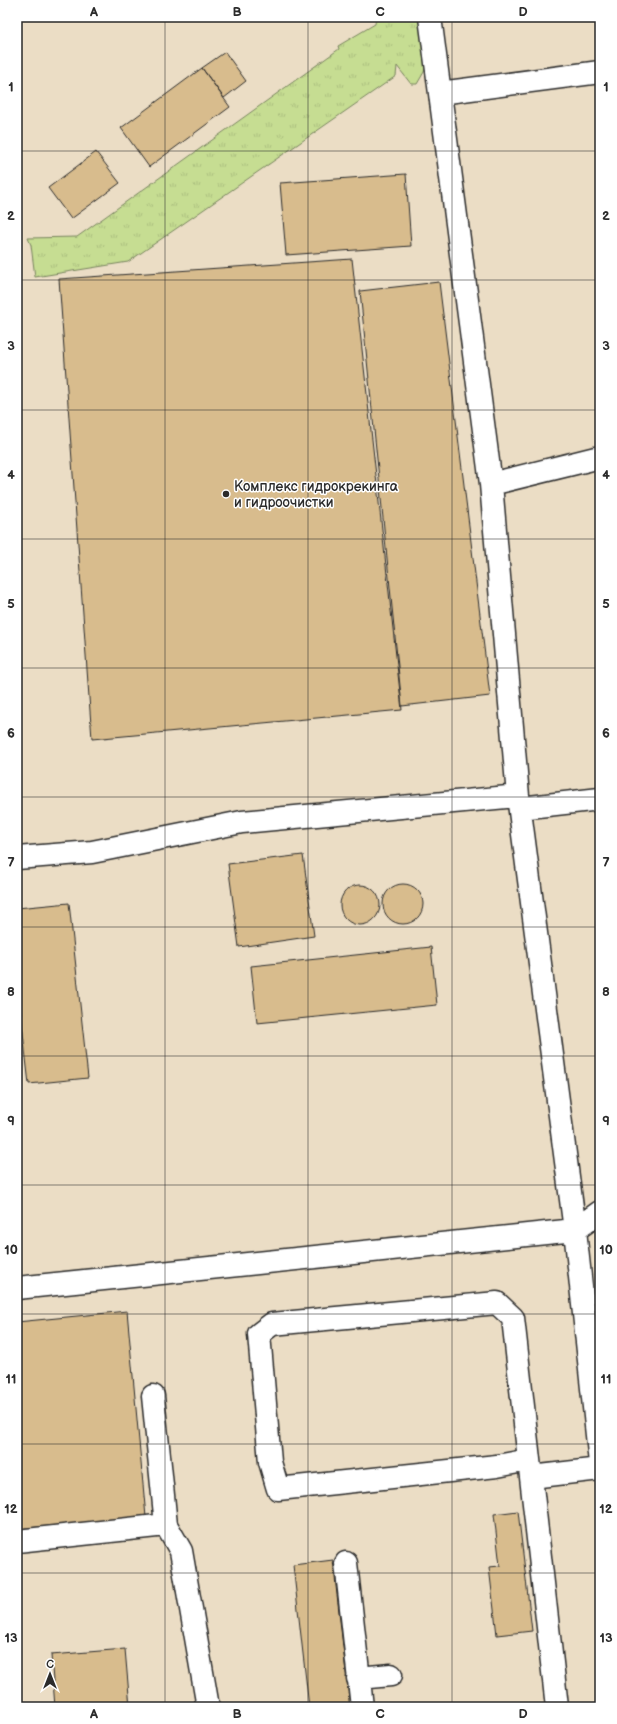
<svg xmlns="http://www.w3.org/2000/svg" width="617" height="1724" font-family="'Balsamiq Sans',sans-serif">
	<defs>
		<pattern id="grass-tufts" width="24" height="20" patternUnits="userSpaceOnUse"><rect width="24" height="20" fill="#c6dd92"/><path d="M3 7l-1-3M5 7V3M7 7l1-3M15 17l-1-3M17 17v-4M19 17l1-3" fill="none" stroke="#aabe7e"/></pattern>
	</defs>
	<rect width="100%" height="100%" fill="#f3ebdd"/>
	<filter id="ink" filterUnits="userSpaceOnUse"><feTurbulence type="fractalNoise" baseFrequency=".025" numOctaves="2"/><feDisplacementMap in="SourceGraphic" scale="8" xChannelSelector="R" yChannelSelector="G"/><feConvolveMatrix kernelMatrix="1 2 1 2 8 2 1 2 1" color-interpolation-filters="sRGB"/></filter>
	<g filter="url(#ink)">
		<path fill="#ebddc5" d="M17,17H600V1707H17Z"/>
		<path fill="url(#grass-tufts)" stroke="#78845e" d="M376,17H423L428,57L424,72L417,84H411L397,66L396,76L128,262L35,277L31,245L28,238L77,237L339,49L338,46L375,24Z"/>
		<path fill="#d8bc8d" stroke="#2b2b2b" d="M225,52L246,81L224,98L202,68Z
			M202,68L230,107L149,167L121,128Z
			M96,152L120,183L71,219L48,188Z
			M406,174L411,246L286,255L280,183Z
			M352,259L402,710L92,739L59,279Z
			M439,282L490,696L402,706L360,291Z
			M303,855L314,936L239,947L228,864Z
			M383 904a20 20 0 1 1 40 0a20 20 0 1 1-40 0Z
			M340 905a20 20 0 1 1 40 0a20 20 0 1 1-40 0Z
			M69,903L88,1078L29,1084L17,981V908Z
			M431,947L437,1005L257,1023L251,966Z
			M127,1311L146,1517L17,1529V1322Z
			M518,1511L532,1631L497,1635L489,1567L500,1566L494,1514Z
			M333,1560L350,1707H309L293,1565Z
			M125,1649L130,1707H55L51,1655Z"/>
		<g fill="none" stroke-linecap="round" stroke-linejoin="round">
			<g stroke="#2b2b2b" stroke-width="25">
				<path id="minor" d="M430,17L491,484L518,796L575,1230L600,1463
					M440,93L600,72
					M491,484L600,457
					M520,808L600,799
					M17,858L92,852L242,822L518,796
					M17,1288L575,1230L600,1212
					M153,1396L166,1525
					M529,1460L497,1466L278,1489L270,1462L259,1334L272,1324L497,1303L513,1318L557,1707
					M531,1477L600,1469
					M17,1541L166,1525L181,1551L208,1707
					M346,1563L362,1707
					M358,1678L391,1675"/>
			</g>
			<use href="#minor" stroke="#fff" stroke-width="22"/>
		</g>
	</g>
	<path fill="none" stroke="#2b2b2b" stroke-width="1" stroke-opacity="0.55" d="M165,17V1707M308,17V1707M452,17V1707M17,151H600M17,280H600M17,410H600M17,539H600M17,668H600M17,797H600M17,927H600M17,1056H600M17,1185H600M17,1314H600M17,1444H600M17,1573H600"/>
	<circle fill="#2b2b2b" stroke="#fff" stroke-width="1.5" cx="226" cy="494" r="4"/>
	<g text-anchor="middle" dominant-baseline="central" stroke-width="3" stroke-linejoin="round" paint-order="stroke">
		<g font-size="14" fill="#2b2b2b" stroke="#fff" text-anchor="start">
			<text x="234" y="486">Комплекс гидрокрекинга<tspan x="234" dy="16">и гидроочистки</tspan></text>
		</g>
	</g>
	<rect width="617" height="1724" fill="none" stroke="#fff" stroke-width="44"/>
	<g transform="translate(50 1674)" stroke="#ffffff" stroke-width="3" paint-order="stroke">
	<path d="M0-3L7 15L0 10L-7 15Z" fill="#2b2b2b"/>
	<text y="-6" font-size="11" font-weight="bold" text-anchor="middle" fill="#2b2b2b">С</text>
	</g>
	<rect x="22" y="22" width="573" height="1680" fill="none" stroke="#2b2b2b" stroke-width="1.5"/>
	<g font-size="13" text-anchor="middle" font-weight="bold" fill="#2b2b2b">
		<text x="94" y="16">A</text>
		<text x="237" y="16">B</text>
		<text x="380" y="16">C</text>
		<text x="523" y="16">D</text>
		<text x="11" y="91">1</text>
		<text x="606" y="91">1</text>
		<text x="11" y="220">2</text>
		<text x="606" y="220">2</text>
		<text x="11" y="350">3</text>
		<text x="606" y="350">3</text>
		<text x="11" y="479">4</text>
		<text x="606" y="479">4</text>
		<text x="11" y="608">5</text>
		<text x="606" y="608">5</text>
		<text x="11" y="737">6</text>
		<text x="606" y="737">6</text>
		<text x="11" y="867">7</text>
		<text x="606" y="867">7</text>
		<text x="11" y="996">8</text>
		<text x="606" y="996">8</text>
		<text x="11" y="1125">9</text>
		<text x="606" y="1125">9</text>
		<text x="11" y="1254">10</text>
		<text x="606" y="1254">10</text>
		<text x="11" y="1383">11</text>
		<text x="606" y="1383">11</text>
		<text x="11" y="1513">12</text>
		<text x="606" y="1513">12</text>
		<text x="11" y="1642">13</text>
		<text x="606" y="1642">13</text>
		<text x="94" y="1718">A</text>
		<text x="237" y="1718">B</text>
		<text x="380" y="1718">C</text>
		<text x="523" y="1718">D</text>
	</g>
</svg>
